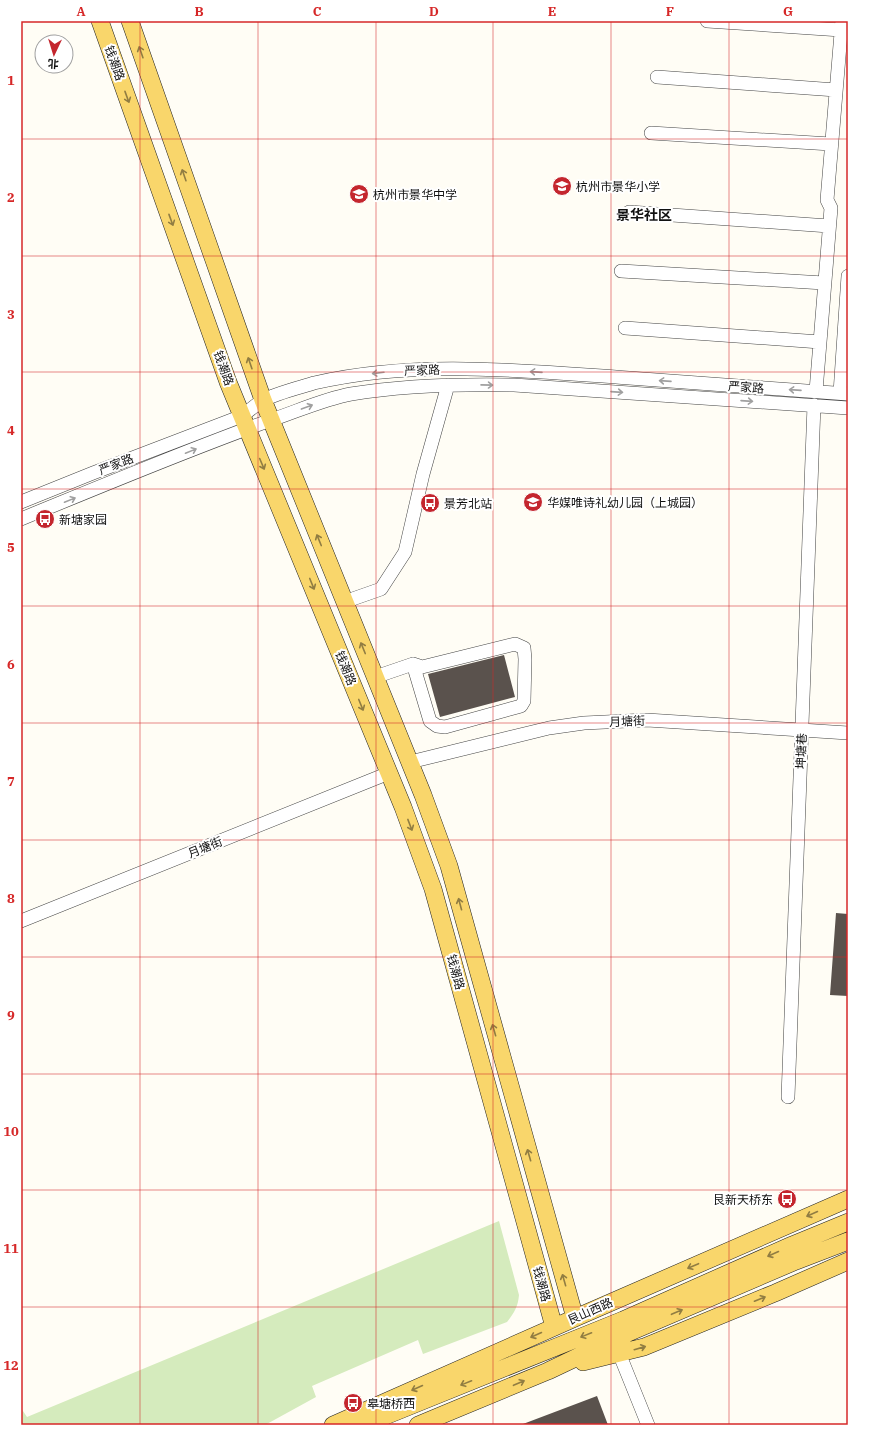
<svg xmlns="http://www.w3.org/2000/svg" width="869" height="1446" font-family="'IBM Plex Serif','Noto Sans SC',serif">
	<rect width="100%" height="100%" fill="#fffdf5"/>
	<path fill="#d5ebbd" d="M499,1221L519,1295C518,1307 514,1313 507,1322L423,1354L418,1340L312,1386L316,1397L265,1425H21V1408L27,1417Z"/>
	<path fill="#5a524d" d="M504,655L515,697L440,717L428,674Z
		M836,913L848,914V996L830,995Z
		M597,1396L608,1425H523V1424Z"/>
	<g fill="none" stroke-linecap="round" stroke-linejoin="round">
		<g stroke="#444" stroke-width="14">
			<path id="minor" d="M707,21L841,30
				M657,77L836,90
				M651,133L831,144
				M629,212L829,226
				M621,271L824,283
				M625,328L820,342
				M816,391L831,208L827,200L842,21
				M840,393L848,276
				M21,502L93,473L242,416C249,411 255,405 262,401C273,394 301,387 314,383C418,359 524,371 629,378C702,383 775,389 848,394
				M21,519C104,485 187,450 271,420C298,411 324,399 351,394C405,385 460,384 514,385L848,408
				M344,602L381,589L405,552L423,474L448,385
				M375,677L413,664L422,667L515,644L524,648L525,659L524,701L521,706L445,727L437,726L430,721L413,664
				M410,762L549,728L584,723L647,720L848,733
				M21,921L389,773
				M788,1097L814,405
				M619,1353L648,1425"/>
		</g>
		<g stroke="#222" stroke-width="18">
			<path id="major" d="M100,21L228,382L403,807L433,889L554,1327
				M130,21L263,400L423,795L449,866L575,1318
				M583,1362L644,1347L775,1293L848,1261
				M333,1425L575,1318L848,1199
				M363,1425L623,1320L792,1245L848,1222
				M418,1425L548,1371L628,1333L796,1261L848,1241"/>
		</g>
		<use href="#minor" stroke="#fff" stroke-width="13"/>
		<use href="#major" stroke="#f9d66b" stroke-width="17"/>
	</g>
	<defs><path id="oneway-shaft" d="M-6 0H5M1.5-3L5.5 0L1.5 3" fill="none" stroke-width="1.6" stroke-linecap="round" stroke-linejoin="round"/></defs>
	<g stroke="#917d42">
		<use href="#oneway-shaft" transform="translate(141 52) rotate(-109)"/>
		<use href="#oneway-shaft" transform="translate(127 97) rotate(70)"/>
		<use href="#oneway-shaft" transform="translate(184 175) rotate(-109)"/>
		<use href="#oneway-shaft" transform="translate(171 220) rotate(70)"/>
		<use href="#oneway-shaft" transform="translate(250 363) rotate(-109)"/>
		<use href="#oneway-shaft" transform="translate(262 464) rotate(67)"/>
		<use href="#oneway-shaft" transform="translate(319 540) rotate(-112)"/>
		<use href="#oneway-shaft" transform="translate(312 584) rotate(68)"/>
		<use href="#oneway-shaft" transform="translate(363 648) rotate(-112)"/>
		<use href="#oneway-shaft" transform="translate(361 705) rotate(68)"/>
		<use href="#oneway-shaft" transform="translate(410 825) rotate(69)"/>
		<use href="#oneway-shaft" transform="translate(460 904) rotate(-105)"/>
		<use href="#oneway-shaft" transform="translate(494 1030) rotate(-106)"/>
		<use href="#oneway-shaft" transform="translate(529 1155) rotate(-106)"/>
		<use href="#oneway-shaft" transform="translate(812 1214) rotate(156)"/>
		<use href="#oneway-shaft" transform="translate(773 1254) rotate(156)"/>
		<use href="#oneway-shaft" transform="translate(693 1266) rotate(157)"/>
		<use href="#oneway-shaft" transform="translate(564 1280) rotate(-106)"/>
		<use href="#oneway-shaft" transform="translate(760 1299) rotate(-22)"/>
		<use href="#oneway-shaft" transform="translate(677 1312) rotate(-23)"/>
		<use href="#oneway-shaft" transform="translate(536 1335) rotate(156)"/>
		<use href="#oneway-shaft" transform="translate(586 1335) rotate(158)"/>
		<use href="#oneway-shaft" transform="translate(640 1348) rotate(-16)"/>
		<use href="#oneway-shaft" transform="translate(466 1383) rotate(158)"/>
		<use href="#oneway-shaft" transform="translate(519 1383) rotate(-23)"/>
		<use href="#oneway-shaft" transform="translate(417 1388) rotate(156)"/>
	</g>
	<g stroke="#a0a0a0">
		<use href="#oneway-shaft" transform="translate(536 372) rotate(-176)"/>
		<use href="#oneway-shaft" transform="translate(378 373) rotate(173)"/>
		<use href="#oneway-shaft" transform="translate(665 381) rotate(-176)"/>
		<use href="#oneway-shaft" transform="translate(487 385) rotate(1)"/>
		<use href="#oneway-shaft" transform="translate(795 390) rotate(-176)"/>
		<use href="#oneway-shaft" transform="translate(617 392) rotate(4)"/>
		<use href="#oneway-shaft" transform="translate(747 401) rotate(4)"/>
		<use href="#oneway-shaft" transform="translate(307 407) rotate(-20)"/>
		<use href="#oneway-shaft" transform="translate(191 451) rotate(-22)"/>
		<use href="#oneway-shaft" transform="translate(70 500) rotate(-22)"/>
	</g>
	<path fill="none" stroke="#d62828" stroke-width="1" stroke-opacity="0.55" d="M140,21V1425M258,21V1425M376,21V1425M493,21V1425M611,21V1425M729,21V1425M21,139H848M21,256H848M21,372H848M21,489H848M21,606H848M21,723H848M21,840H848M21,957H848M21,1074H848M21,1190H848M21,1307H848"/>
	<defs>
		<g id="school-disc" transform="scale(1)"><circle r="9.5" fill="#c4262e" stroke="#fff"/><path d="M0-5L7-2L0 1L-7-2ZM-4 1L0 2.5L4 1V4Q0 6-4 4Z" fill="#fff"/></g>
		<g id="bus-disc" transform="scale(1)"><circle r="9.5" fill="#c4262e" stroke="#fff"/><path d="M-5-6H5V4H4V6H2V4H-2V6H-4V4H-5ZM-3.5-4V0h7V-4ZM-3.5 1.2v1.5H-2V1.2ZM2 1.2v1.5H3.5V1.2Z" fill="#fff"/></g>
	</defs>
	<g fill-rule="evenodd">
		<use href="#school-disc" x="562" y="186"/>
		<use href="#school-disc" x="359" y="194"/>
		<use href="#school-disc" x="533" y="502"/>
		<use href="#bus-disc" x="430" y="503"/>
		<use href="#bus-disc" x="45" y="519"/>
		<use href="#bus-disc" x="787" y="1199"/>
		<use href="#bus-disc" x="353" y="1403"/>
	</g>
	<g text-anchor="middle" dominant-baseline="central" stroke-width="4" stroke-linejoin="round" paint-order="stroke">
		<g font-size="12" fill="#111" stroke="#fff">
			<text transform="translate(115 63) rotate(70)">钱潮路</text>
			<text transform="translate(224 368) rotate(70)">钱潮路</text>
			<text transform="translate(422 370) rotate(-2)">严家路</text>
			<text transform="translate(746 387) rotate(4)">严家路</text>
			<text transform="translate(116 464) rotate(-21)">严家路</text>
			<text transform="translate(346 668) rotate(68)">钱潮路</text>
			<text transform="translate(627 721) rotate(-2)">月塘街</text>
			<text transform="translate(801 751) rotate(-88)">坤塘巷</text>
			<text transform="translate(205 847) rotate(-22)">月塘街</text>
			<text transform="translate(456 972) rotate(75)">钱潮路</text>
			<text transform="translate(542 1284) rotate(75)">钱潮路</text>
			<text transform="translate(590 1311) rotate(-24)">艮山西路</text>
		</g>
		<g font-size="12" fill="#111" stroke="#fff" text-anchor="start">
			<text x="576" y="186">杭州市景华小学</text>
			<text x="373" y="194">杭州市景华中学</text>
			<text x="547" y="502">华媒唯诗礼幼儿园（上城园）</text>
			<text x="444" y="503">景芳北站</text>
			<text x="59" y="519">新塘家园</text>
			<text x="773" y="1199" text-anchor="end">艮新天桥东</text>
			<text x="367" y="1403">皋塘桥西</text>
		</g>
		<g font-size="14" font-weight="bold" fill="#111" stroke="#fff">
			<text x="644" y="215">景华社区</text>
		</g>
	</g>
	<rect width="869" height="1446" fill="none" stroke="#ffffff" stroke-width="44"/>
	<g transform="translate(54 54) rotate(184)"><circle r="19" fill="#ffffff" stroke="#a0a0a0"/>
	<path d="M0-3L7 15L0 10L-7 15Z" fill="#c4262e"/>
	<text y="-6" font-size="11" font-weight="bold" text-anchor="middle" fill="#111111">北</text>
	</g>
	<rect x="22" y="22" width="825" height="1402" fill="none" stroke="#d62828" stroke-width="1.5"/>
	<g font-size="13" text-anchor="middle" font-weight="bold" fill="#d62828">
		<text x="81" y="16">A</text>
		<text x="199" y="16">B</text>
		<text x="317" y="16">C</text>
		<text x="434" y="16">D</text>
		<text x="552" y="16">E</text>
		<text x="670" y="16">F</text>
		<text x="788" y="16">G</text>
		<text x="11" y="85">1</text>
		<text x="11" y="202">2</text>
		<text x="11" y="319">3</text>
		<text x="11" y="435">4</text>
		<text x="11" y="552">5</text>
		<text x="11" y="669">6</text>
		<text x="11" y="786">7</text>
		<text x="11" y="903">8</text>
		<text x="11" y="1020">9</text>
		<text x="11" y="1136">10</text>
		<text x="11" y="1253">11</text>
		<text x="11" y="1370">12</text>
	</g>
</svg>
